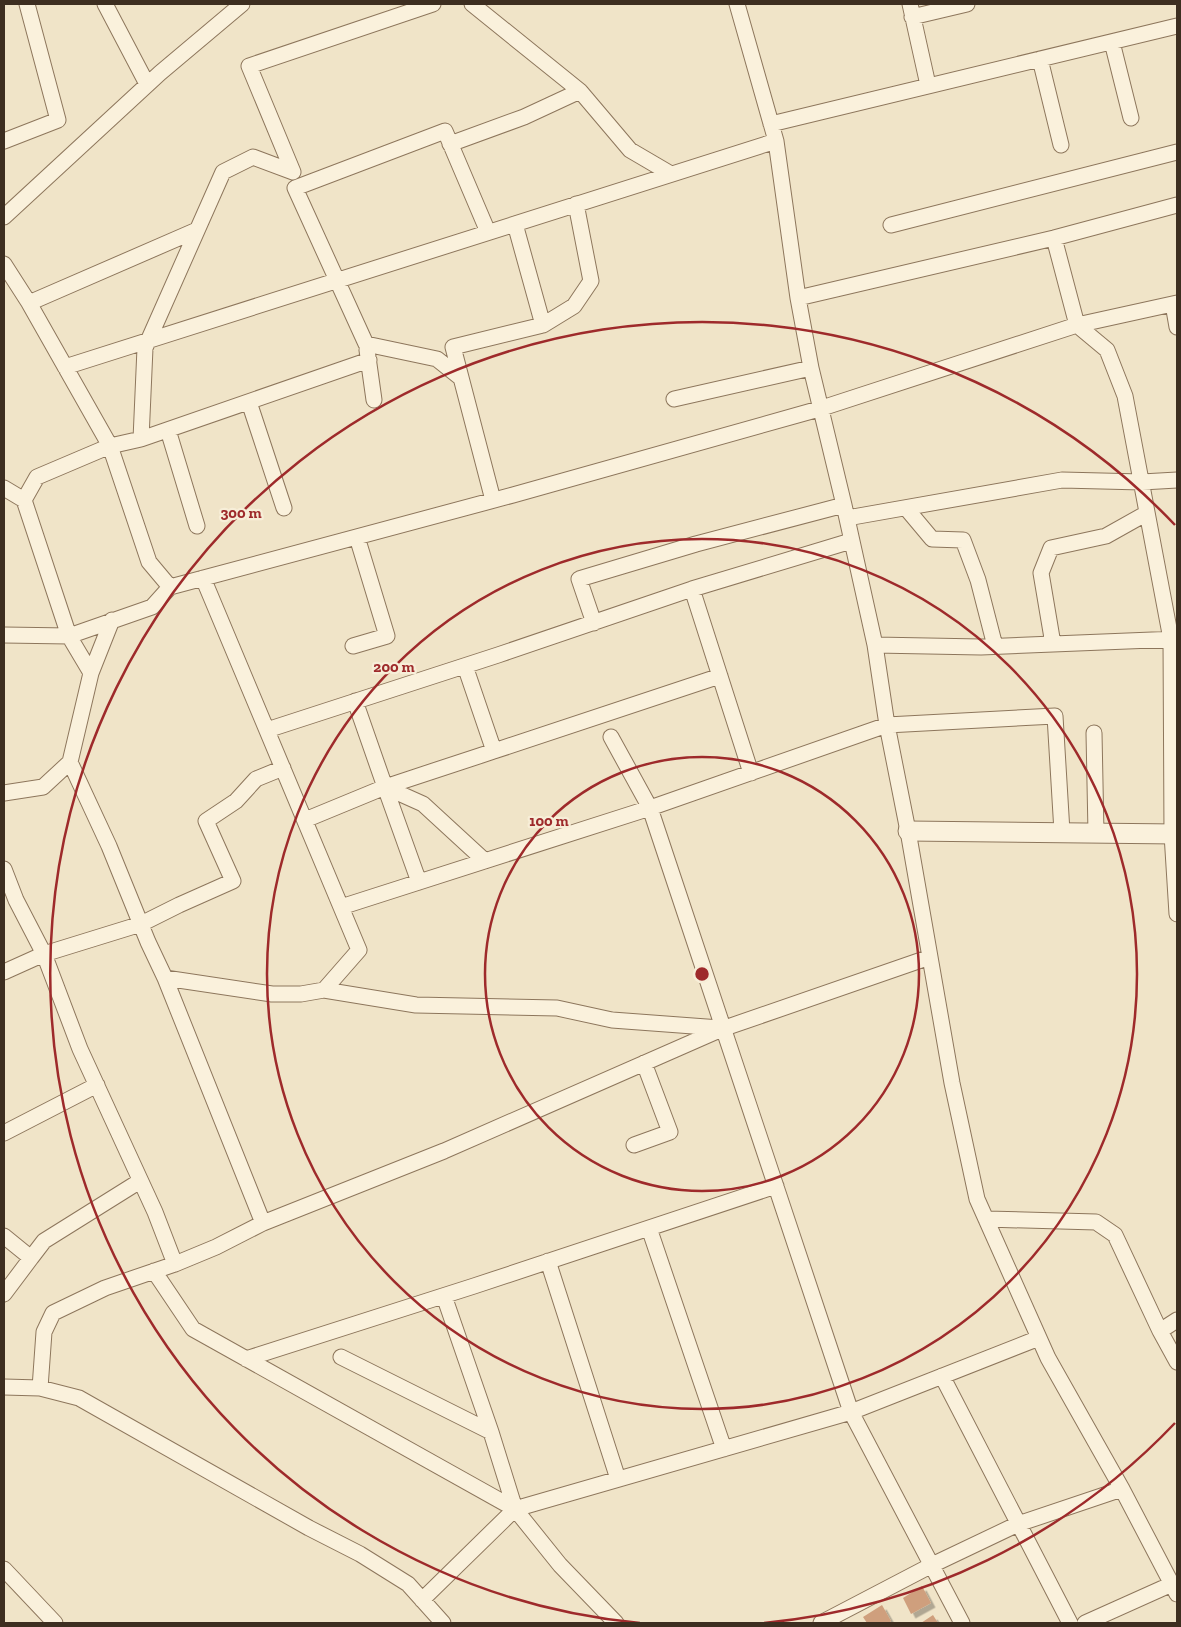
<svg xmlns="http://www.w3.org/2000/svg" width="1181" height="1627" font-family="'Zilla Slab',serif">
	<defs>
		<filter id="shadow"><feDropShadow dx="4.5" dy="4.5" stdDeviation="0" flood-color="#0004"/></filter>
	</defs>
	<rect width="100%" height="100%" fill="#f0e4c8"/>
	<path fill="#cf9f7d" filter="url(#shadow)" d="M922,1586L931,1603L911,1614L903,1598Z
		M882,1605L891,1621L888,1623H867L863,1617Z
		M933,1615L938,1623H921Z"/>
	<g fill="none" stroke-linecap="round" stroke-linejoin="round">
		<g stroke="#8d765c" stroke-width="17">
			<path id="minor" d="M105,4L147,84
				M472,4L580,91L630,150L671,174
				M737,4L776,141L798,298L811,368L844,505L875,645L887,725L908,831L952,1083L977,1199L1048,1358L1122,1489L1177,1594
				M910,4L928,85
				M912,17L967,4
				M1112,42L1131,118
				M1040,59L1061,145
				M771,124L1177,26
				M4,141L58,120L27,4
				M450,144L524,117L580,91
				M4,217L160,73L242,4
				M891,225L1177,152
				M1054,238L1077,325L1107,350L1125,396L1171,639L1172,834L1177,914
				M4,264L29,303L110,446L141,439L145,348L223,172L253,157L293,172L249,66L433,4
				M798,298L1054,238L1177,205
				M29,303L197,230
				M1173,304L1177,327
				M543,325L574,306L591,281L576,204
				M367,350L374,400
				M65,367L776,141
				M461,378L437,359L366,344L295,188L445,131L488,232
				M674,399L811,368
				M249,402L284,508
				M168,430L197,526
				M141,439L369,360
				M4,488L24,500L69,636L91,673
				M24,500L37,477L110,446L149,562L170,587L513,495L819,409L1077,325L1177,303
				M493,500L453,347L543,325L515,224
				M906,508L932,539L963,540L978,580L995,646
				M847,518L1062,480L1142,482L1177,480
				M692,589L751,773
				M594,623L579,579L696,544L844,505
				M4,635L69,636L152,607L170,587
				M1053,644L1041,573L1051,548L1106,536L1147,513
				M875,645L981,647L1177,639
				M353,646L387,636L357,537
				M465,666L494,751L720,676
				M355,701L385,787L423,804L485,861
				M267,730L498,655L692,589L851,541
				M1094,733L1096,833
				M611,737L650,808L851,1412L962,1623
				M70,762L109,846L148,942L165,978L272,994H301L324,990L359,950L203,578
				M385,787L419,882
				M4,793L43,787L70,762L91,673L112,620
				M305,820L385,787L494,751
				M4,869L16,900L44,954L80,1049L155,1212L175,1264
				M341,907L650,808L887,725L1055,716L1062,832
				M4,972L44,954L141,924L179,905L233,881L206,821L236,801L256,779L283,768
				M165,978L263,1223
				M324,990L416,1005L557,1008L612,1020L720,1028
				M4,1133L97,1085
				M634,1145L670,1132L644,1063
				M986,1219L1096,1222L1115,1235L1160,1331L1177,1362
				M649,1228L724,1449
				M4,1236L31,1258L4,1294
				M31,1258L44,1241L140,1181
				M548,1261L618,1479
				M154,1271L193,1329L515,1509L851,1412L1039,1338
				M444,1296L491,1432L515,1509
				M1160,1331L1177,1320
				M341,1357L491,1432
				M246,1359L474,1286L776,1186
				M942,1376L1070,1623
				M4,1387L40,1388L79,1398L309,1528L360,1554L408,1584L443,1623
				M40,1388L44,1332L53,1313L105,1288L175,1264L216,1247L263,1223L444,1151L722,1029L930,957
				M4,1569L55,1623
				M422,1600L515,1509L560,1565L616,1623
				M821,1623L932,1565L1018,1524L1122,1489
				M1085,1623L1172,1584"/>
		</g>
		<g stroke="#8d765c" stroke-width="21">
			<path id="tertiary" d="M908,831L1177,834"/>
		</g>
		<use href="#minor" stroke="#faf1dc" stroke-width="15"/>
		<use href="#tertiary" stroke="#faf1dc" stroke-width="19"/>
	</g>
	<g fill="none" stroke="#9e2a2b" stroke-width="2.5">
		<circle cx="702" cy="974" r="217"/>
		<circle cx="702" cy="974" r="435"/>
		<path d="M1175 1423A652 652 0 0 1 764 1623M640 1623A652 652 0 1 1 1175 525"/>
	</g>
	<circle cx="702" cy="974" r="8" fill="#9e2a2b" stroke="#f7eed8" stroke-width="2.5"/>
	<g font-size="15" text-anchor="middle" font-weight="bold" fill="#9e2a2b" stroke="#f7eed8" stroke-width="4.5" stroke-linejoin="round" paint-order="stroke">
		<text x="241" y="518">300 m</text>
		<text x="394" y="672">200 m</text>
		<text x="549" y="826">100 m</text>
	</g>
	<rect width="1181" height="1627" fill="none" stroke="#3d2e20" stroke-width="10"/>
</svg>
